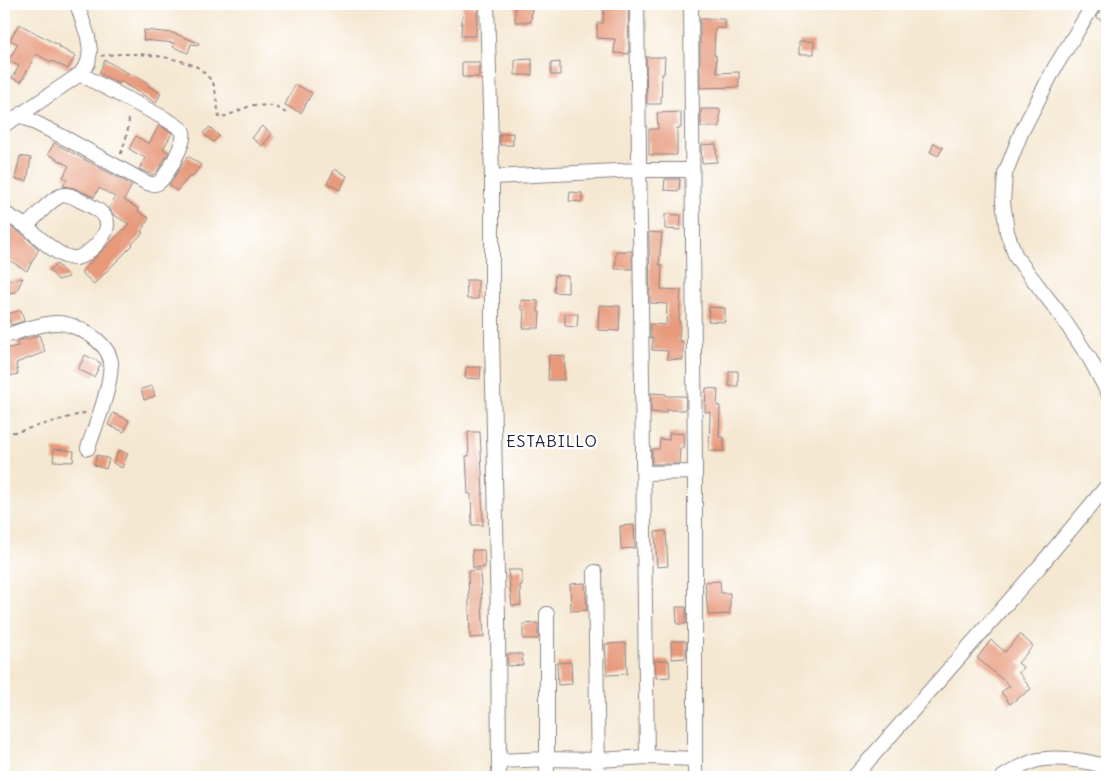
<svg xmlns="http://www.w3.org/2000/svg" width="1111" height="781" font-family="Delius,sans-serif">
	<rect width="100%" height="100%" fill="#fff"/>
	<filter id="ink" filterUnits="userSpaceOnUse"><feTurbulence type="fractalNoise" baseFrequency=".02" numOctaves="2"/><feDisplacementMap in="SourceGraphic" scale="10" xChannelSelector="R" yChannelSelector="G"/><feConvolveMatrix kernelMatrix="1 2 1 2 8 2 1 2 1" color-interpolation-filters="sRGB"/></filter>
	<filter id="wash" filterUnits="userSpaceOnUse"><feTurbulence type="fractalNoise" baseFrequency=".0096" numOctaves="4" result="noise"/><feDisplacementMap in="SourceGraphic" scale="20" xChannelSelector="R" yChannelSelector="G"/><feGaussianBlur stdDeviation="1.12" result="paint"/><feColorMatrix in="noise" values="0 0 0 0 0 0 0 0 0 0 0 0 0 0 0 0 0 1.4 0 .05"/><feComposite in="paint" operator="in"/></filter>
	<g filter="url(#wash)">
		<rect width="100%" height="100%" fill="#f5e8d2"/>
		<g id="blocks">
			<path fill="#e7997a" d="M515,4H532L531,22H515Z
				M1105,4H1107V24L1096,17Z
				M463,5L478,6L476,36H461Z
				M604,5L628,6L629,54L614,53L615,39L597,38V23H603Z
				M700,19H725V28H715L714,55H716L717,73L739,72V87L700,88Z
				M19,24L60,46L59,47L75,56L68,69L52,61L51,62L36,54L21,82L12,78L19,66L8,61L18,44L10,40Z
				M144,30L173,33L199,43L198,45L191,44L188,53L173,47L174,43L143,40Z
				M799,41H814V54H799Z
				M646,57H665L664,74H662L661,104H647Z
				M532,59V75H515V60Z
				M105,60L131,75L132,74L149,84L148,86L161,93L156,103L120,81L119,84L99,73Z
				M462,62H479V77H462Z
				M560,62V75H551V63Z
				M295,84L312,93L301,113L285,105Z
				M701,109H720V127H701Z
				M681,112V128H677V155H649V129H658L657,113Z
				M159,125L172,133L163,149L169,152L159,169L153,175L139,169L145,158L129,149L136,136L149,144Z
				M262,126L272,134L262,146L252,138Z
				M210,127L219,136L213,142L203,133Z
				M513,133V145H500V134Z
				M54,143L132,185L124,200L139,209L138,211L149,218L141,232L143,233L132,244L133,245L94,284L81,272L129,224L114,215L109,208L115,197L99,188L94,197L74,188L63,186L67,179L63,177L69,166L48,154Z
				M934,143L943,148L938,156L930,152Z
				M716,144L717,162L702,163L701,145Z
				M20,156L31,158L27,181L15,179Z
				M188,156L201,165L192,177L190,176L177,191L169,185Z
				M335,169L347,176L340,190L327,183Z
				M665,179H680L679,191L664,190Z
				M570,192L582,193V202L569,201Z
				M665,214L681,215L680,230L665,229Z
				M4,223L21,233L39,249L27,271L4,257Z
				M649,232L662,233L659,265H662L661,289L681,290L679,323H680L679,341H683V360L667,359L668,351L652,350L653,338H650V324L666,325L667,304L650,303Z
				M616,251H632V269H615Z
				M57,264L69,277L58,280L49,270Z
				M555,275L568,276V293L554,292Z
				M23,278L16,292L4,293V281Z
				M466,280H478V299H467Z
				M521,300L538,301V312H540L539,328H523L524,310L521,309Z
				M599,305L620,306L619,331L598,330Z
				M709,307L725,308V322L708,321Z
				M21,310L24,321L11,325L7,314Z
				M565,314H578L577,327L565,326Z
				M39,335L45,352L16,363L18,374L4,377V349L18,346L16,342L26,338V340Z
				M85,355L101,363L94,377L78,369Z
				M549,355L565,356L564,380H548Z
				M466,367H481L480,379L465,378Z
				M729,371H738V386H729Z
				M152,386L155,396L144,400L141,389Z
				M706,388L718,389L717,406H720L719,437H724V451H709L710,412H705Z
				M651,393L666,394V396H686L685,410H666V413L651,412Z
				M113,413L129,420L124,432L108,425Z
				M468,432H480L483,494H482L483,525H472L471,494H468L466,456H469Z
				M669,433L684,434L683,448H680L679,464H652V449H659L660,439L669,440Z
				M54,449L74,451L73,462L53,461Z
				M119,450L128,454L122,468L113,463Z
				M97,455L109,459L106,469L94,465Z
				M634,525L635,548L621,549L620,526Z
				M666,531L668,566L657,567L655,532Z
				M472,550H484L485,567L473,568Z
				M480,570L484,637L470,638L468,571Z
				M508,570H522V585H520L521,605L512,606Z
				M720,581L721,593H730V614L708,615L705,582Z
				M585,583L587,610L571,611L570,584Z
				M676,607H686V624H677Z
				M538,623V639H523V624Z
				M1020,634L1033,646L1018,663L1023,667L1019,673L1031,689L1010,704L1001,692L1010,686L977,658L991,640L1005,652Z
				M671,641H686V658L672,659Z
				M626,643L627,674L607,675L605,644Z
				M507,654H522L523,665L508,666Z
				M669,660L670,677L656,678L655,661Z
				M571,662L572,684L558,685L557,663Z"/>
		</g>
	</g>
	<g filter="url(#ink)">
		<use href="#blocks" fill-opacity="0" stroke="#8c8586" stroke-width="1"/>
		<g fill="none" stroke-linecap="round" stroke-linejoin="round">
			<g stroke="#8c8586" stroke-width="16">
				<path id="minor" d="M487,4L492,177V338L498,618L499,777
					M637,4L647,757
					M691,4L695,472V777
					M1094,4L1055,67L1021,133L1005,174L1003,202L1007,232L1016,257L1032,278L1059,313L1090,359L1107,391
					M20,115L69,140L143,181C147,183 153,186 158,183C166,178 187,140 183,132C180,126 169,122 164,118L80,74
					M4,125L20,115L80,74L88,63L90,51L88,37L77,4
					M492,177L639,170H692
					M4,213L26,226C36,218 48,201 60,196C68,193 74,197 81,201C89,205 102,210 106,219C112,233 89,255 76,258C74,259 68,257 65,256C50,250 39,237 26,226
					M4,336C19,332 41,323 56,323C75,322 109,342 111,363C111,366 110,371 110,374C107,399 96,424 88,448
					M643,473L695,472
					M595,572L598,777
					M547,614V777
					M499,761L547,759L598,760L647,757L695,759
					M854,777L1039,567L1107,486
					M1003,777C1014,770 1026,763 1038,760C1058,756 1088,761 1107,767"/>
			</g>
			<path stroke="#8c8586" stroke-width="2" stroke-dasharray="4 4" stroke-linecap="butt" d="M101,56C128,51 172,55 197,67C201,69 211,79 213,83C216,90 218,110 219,118L229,115L252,105L274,106L286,113
				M120,153H121C126,140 129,129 129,115
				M4,433L16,432L84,413L87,412"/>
			<use href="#minor" stroke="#fff" stroke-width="14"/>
		</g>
	</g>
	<g text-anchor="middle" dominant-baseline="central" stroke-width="4.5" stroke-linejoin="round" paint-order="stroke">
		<g font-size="16" letter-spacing="1" fill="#22223b" stroke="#fff">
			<text x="552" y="441">ESTABILLO</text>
		</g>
	</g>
	<rect width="1111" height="781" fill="none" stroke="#fff" stroke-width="20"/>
</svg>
